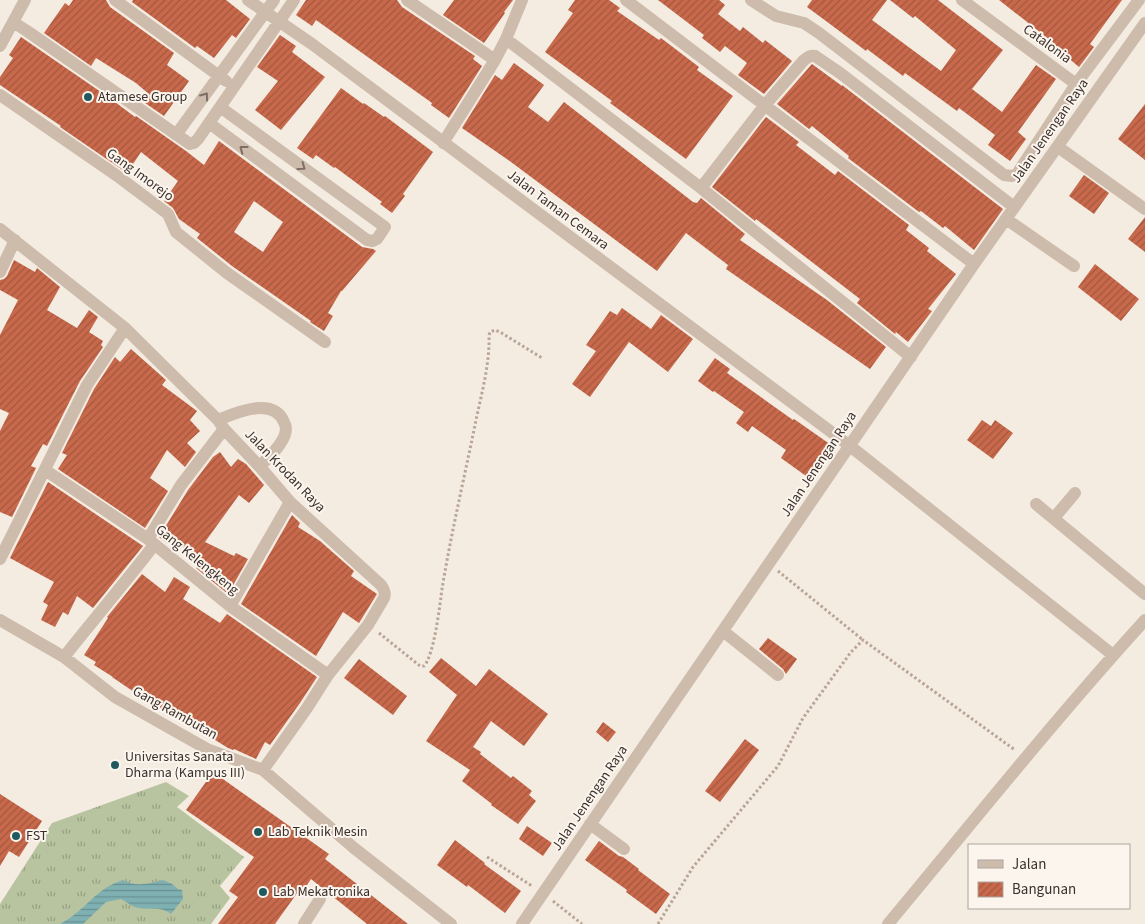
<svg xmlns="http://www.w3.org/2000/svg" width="1145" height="924" font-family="'Source Sans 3',sans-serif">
	<defs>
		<pattern id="grass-tufts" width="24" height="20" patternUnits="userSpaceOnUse" patternTransform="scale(1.25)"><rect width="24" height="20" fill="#b8c4a0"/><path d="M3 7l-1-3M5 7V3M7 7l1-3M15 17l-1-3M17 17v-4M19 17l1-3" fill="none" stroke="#97a083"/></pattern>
		<pattern id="water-rules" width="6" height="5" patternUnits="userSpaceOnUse" patternTransform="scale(1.25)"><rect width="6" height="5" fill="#7fb0b2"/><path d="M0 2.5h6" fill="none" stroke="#699091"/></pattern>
		<pattern id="building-hatch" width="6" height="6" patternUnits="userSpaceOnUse" patternTransform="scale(1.25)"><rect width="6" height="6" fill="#c8694b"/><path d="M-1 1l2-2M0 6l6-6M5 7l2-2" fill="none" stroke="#a4573f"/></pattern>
	</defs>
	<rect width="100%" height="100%" fill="#f4ebe1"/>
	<path fill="url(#grass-tufts)" d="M166,782L189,796L177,807L244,857L220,886L230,898L211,924H0V904L52,823Z"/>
	<path fill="url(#water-rules)" d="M123,880C136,887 148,884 163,880L172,884L178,889L182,890L183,899L171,914C158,905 148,911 135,907C130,905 125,901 121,899L106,902L83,924H60C84,912 96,888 123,880Z"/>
	<path fill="url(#building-hatch)" fill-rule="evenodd" d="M73,0H106L110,7L174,53L167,65L189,81L164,116L145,103L150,95L136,83L96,58L91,66L44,33L65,3L69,6Z
		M133,0H226L250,19L236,38L232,35L214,58L197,46L195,48L132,2Z
		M306,0H397L402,7L475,56L473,59L482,66L449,118L431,105L432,103L316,20L312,26L296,15Z
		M454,0H513L504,12L505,13L484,43L443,15Z
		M575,0H609L620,8L617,11L659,40L661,38L699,67L697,70L733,96L686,159L610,103L612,101L545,52L573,13L568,10Z
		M658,0H719L725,5L718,14L740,31L743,27L763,43L765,40L792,61L764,94L738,75L747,63L725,46L720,52L702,38L704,35Z
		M812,0H887L872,20L941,71L956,50L915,16L913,18L890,0H938L1003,50L972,89L1002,112L1036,65L1056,79L1018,132L1026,139L1010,161L988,145L995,135L959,108L957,111L905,73L903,76L867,49L866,51L830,24L807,7Z
		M999,0H1122L1090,44L1094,47L1079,67L1054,46L1055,44Z
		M280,35L296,46L292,52L325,77L281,130L255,110L278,81L257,67Z
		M21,37L111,99L135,117L136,116L186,151L204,165L219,141L362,247L373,249L376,251L342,291H341L328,313L333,316L324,331L310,322L311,321L232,266L197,238L200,234L179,219L173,208L164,201L178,181L141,152L127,173L60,127L61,126L0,85V77L13,58L9,55ZM254,201L283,222L263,252L234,232Z
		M514,63L544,85L528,107L548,122L564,102L693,202L697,203L701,198L745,234L740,240L827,300L886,347L870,369L726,269L728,265L686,233L657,271L511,162L462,128L495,75L502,80Z
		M812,64L842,86V85L1003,209L974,250L945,226L943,228L921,211L919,212L848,158L849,156L812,126L809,129L777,104Z
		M341,88L363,104L364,103L384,117L385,116L433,152L403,194L405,196L392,213L380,204L382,202L335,167L334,168L316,155L313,159L297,148Z
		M1145,104V160L1118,139Z
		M766,117L799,142L796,145L835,175L838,171L909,225L906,230L929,248L927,251L956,274L928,309L932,311L908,342L896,332L895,334L857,303L860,299L756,219L755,221L712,187Z
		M1084,175L1109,193L1094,214L1069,196Z
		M1145,217V252L1128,239Z
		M14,260L35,272L37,268L60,287L47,310L77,328L89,310L98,317L89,332L103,341L101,345L103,347L80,381L47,446L43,444L31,466L36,468L12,517L0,512V431L9,413L0,409V335L18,300L0,290V280L4,279L7,276Z
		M1095,264L1139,299L1121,321L1078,287Z
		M622,308L651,329L661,315L693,339L668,372L629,342L590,397L572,384L596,351L586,345L610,311L617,315Z
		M131,349L166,380L162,385L197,411L190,420L200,431L187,443L196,452L185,467L167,450L150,478L168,491L145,528L58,469L67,455L62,453L94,389L115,357L120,362Z
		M715,358L730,369L727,373L793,420L794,419L834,447L820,467L815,463L806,476L781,458L786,450L752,426L748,432L736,423L744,412L714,391L713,392L698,381Z
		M982,420L991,426L995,420L1013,433L993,459L967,440Z
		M220,452L231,467L238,459L246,464L264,485L249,503L239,495L205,542L234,556L236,553L248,559L228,594L196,568L200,559L171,539L168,544L159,537L188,490L213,457Z
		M48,482L143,546L93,608L77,596L68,615L63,612L55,627L41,620L48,605L43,602L54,582L10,558Z
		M292,515L300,523L298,527L320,541L354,571L351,576L377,594L359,623L343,612L316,656L241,604Z
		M142,574L165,592L174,577L190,587L183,599L220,623L227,614L317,677L300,703L270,745L265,742L256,759L234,749L233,750L228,748L204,733V734L188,726L189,725L143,697V698L112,677H113L94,665L96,662L84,655L108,618L107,617Z
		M768,638L797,659L786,674L783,669L759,649Z
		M441,658L476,686L489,669L548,714L524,746L491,721L473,747L481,752L480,754L511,778L513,776L532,791L529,795L536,801L518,824L491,805L492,804L462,781L470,770L426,741L457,695L429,672Z
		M359,659L407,696L393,715L344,678Z
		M603,722L616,732L608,742L596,732Z
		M745,739L759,750L720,802L705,791Z
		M213,772L329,854L325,859L408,924H367L311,879L303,891L300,889L275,924H218L238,897L229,891L254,857L186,810Z
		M0,794L42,821L19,857L9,851L0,866Z
		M527,826L552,843L543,856L519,839Z
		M455,840L485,863L484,864L521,891L505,913L468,885L467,887L437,865Z
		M599,841L619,856L623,857L639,869L638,870L670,894L656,914L626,892L627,890L585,860Z"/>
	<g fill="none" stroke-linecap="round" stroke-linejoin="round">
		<path stroke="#b9a596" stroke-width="3" stroke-dasharray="2.5 2.5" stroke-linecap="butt" d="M778,571L863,640
			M379,633L420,666H424C434,656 440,604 442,589C451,534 464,479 475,425C481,395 490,365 489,335L490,332L495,330L500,332L542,358
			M487,857L532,886
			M553,901L582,924
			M658,924L693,867L778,766L803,718L851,652L863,640L1015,750"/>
		<path stroke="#cdbbac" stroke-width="12" d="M115,0L226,81
			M248,0L312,44L850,446L1113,655
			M407,0L495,60
			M626,0L974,264
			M751,0L776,16L804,23L819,33L1004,175L1012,176L1017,174L1076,84L1139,0
			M962,0L1076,84
			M13,22L27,31L190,144L194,143L198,139L294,0
			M506,39L701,188L911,357
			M0,46L25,0
			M0,95L116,175L168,214L176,232L227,273L325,342
			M209,123L367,240L373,241L377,239L385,227L220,107
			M176,135L274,0
			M443,143L495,60L506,39L522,0
			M1058,147L1145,209
			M701,188L765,105L804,60C808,57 810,55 815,56L840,73L1014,207
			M1006,219L1074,266
			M0,229L125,328L218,420L224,429L260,467L290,502L381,585C384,589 386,593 384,598L368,625L328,675L307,708L263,770
			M0,272L15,240
			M218,420C236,413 273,396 284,422C288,429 285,437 280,444C275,452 266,459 260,467
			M45,470L148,539L230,606L328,675
			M1036,504L1145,594
			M1054,518L1075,493
			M148,539L181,485L224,429
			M0,559L87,385L125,328
			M230,606L290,502
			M0,620L64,657L115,697L207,749L263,770L354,848L451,924
			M723,631L778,675
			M64,657C94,619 125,583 154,545
			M590,824L624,849
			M304,924L320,899
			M522,924L974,264L1145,23
			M888,924C973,822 1056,718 1145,620"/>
	</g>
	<defs><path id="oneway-chevron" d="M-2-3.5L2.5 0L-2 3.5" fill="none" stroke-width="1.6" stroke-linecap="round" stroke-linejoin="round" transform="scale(1.25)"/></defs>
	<g stroke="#7d6f65">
		<use href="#oneway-chevron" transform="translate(205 96) rotate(-54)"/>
		<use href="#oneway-chevron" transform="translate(243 149) rotate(-143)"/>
		<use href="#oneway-chevron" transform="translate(302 167) rotate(36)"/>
	</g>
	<g fill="#1f5a5e" stroke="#fbf5ee" stroke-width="2">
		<circle cx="88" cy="97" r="5"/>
		<circle cx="115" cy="765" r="5"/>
		<circle cx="258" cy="832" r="5"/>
		<circle cx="16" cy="836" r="5"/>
		<circle cx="263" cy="892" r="5"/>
	</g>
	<g text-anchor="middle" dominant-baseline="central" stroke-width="4" stroke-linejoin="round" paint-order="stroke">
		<g font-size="14" fill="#3b302b" stroke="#fbf5ee">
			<text transform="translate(1047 44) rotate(36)">Catalonia</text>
			<text transform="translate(1050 131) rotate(-55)">Jalan Jenengan Raya</text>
			<text transform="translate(140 175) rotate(36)">Gang Imorejo</text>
			<text transform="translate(558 210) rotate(37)">Jalan Taman Cemara</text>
			<text transform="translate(819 464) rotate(-56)">Jalan Jenengan Raya</text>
			<text transform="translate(285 471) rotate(46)">Jalan Krodan Raya</text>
			<text transform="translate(197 560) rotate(39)">Gang Kelengkeng</text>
			<text transform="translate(175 713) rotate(29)">Gang Rambutan</text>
			<text transform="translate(590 798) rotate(-56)">Jalan Jenengan Raya</text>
		</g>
		<g font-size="14" fill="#3b302b" stroke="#fbf5ee" text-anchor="start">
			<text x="98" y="97">Atamese Group</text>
			<text x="125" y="757">Universitas Sanata<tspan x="125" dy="16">Dharma (Kampus III)</tspan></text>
			<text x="268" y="832">Lab Teknik Mesin</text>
			<text x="26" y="836">FST</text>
			<text x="273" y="892">Lab Mekatronika</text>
		</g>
	</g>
	<rect x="968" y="844" width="162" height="65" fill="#fbf5ee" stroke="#aea6a0"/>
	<rect x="978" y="860" width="25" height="8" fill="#cdbbac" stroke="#aea6a0"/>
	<text x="1012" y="869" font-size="15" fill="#3b302b">Jalan</text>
	<rect x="978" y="882" width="25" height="15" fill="url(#building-hatch)" stroke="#aea6a0"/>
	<text x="1012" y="894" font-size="15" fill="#3b302b">Bangunan</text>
</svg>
